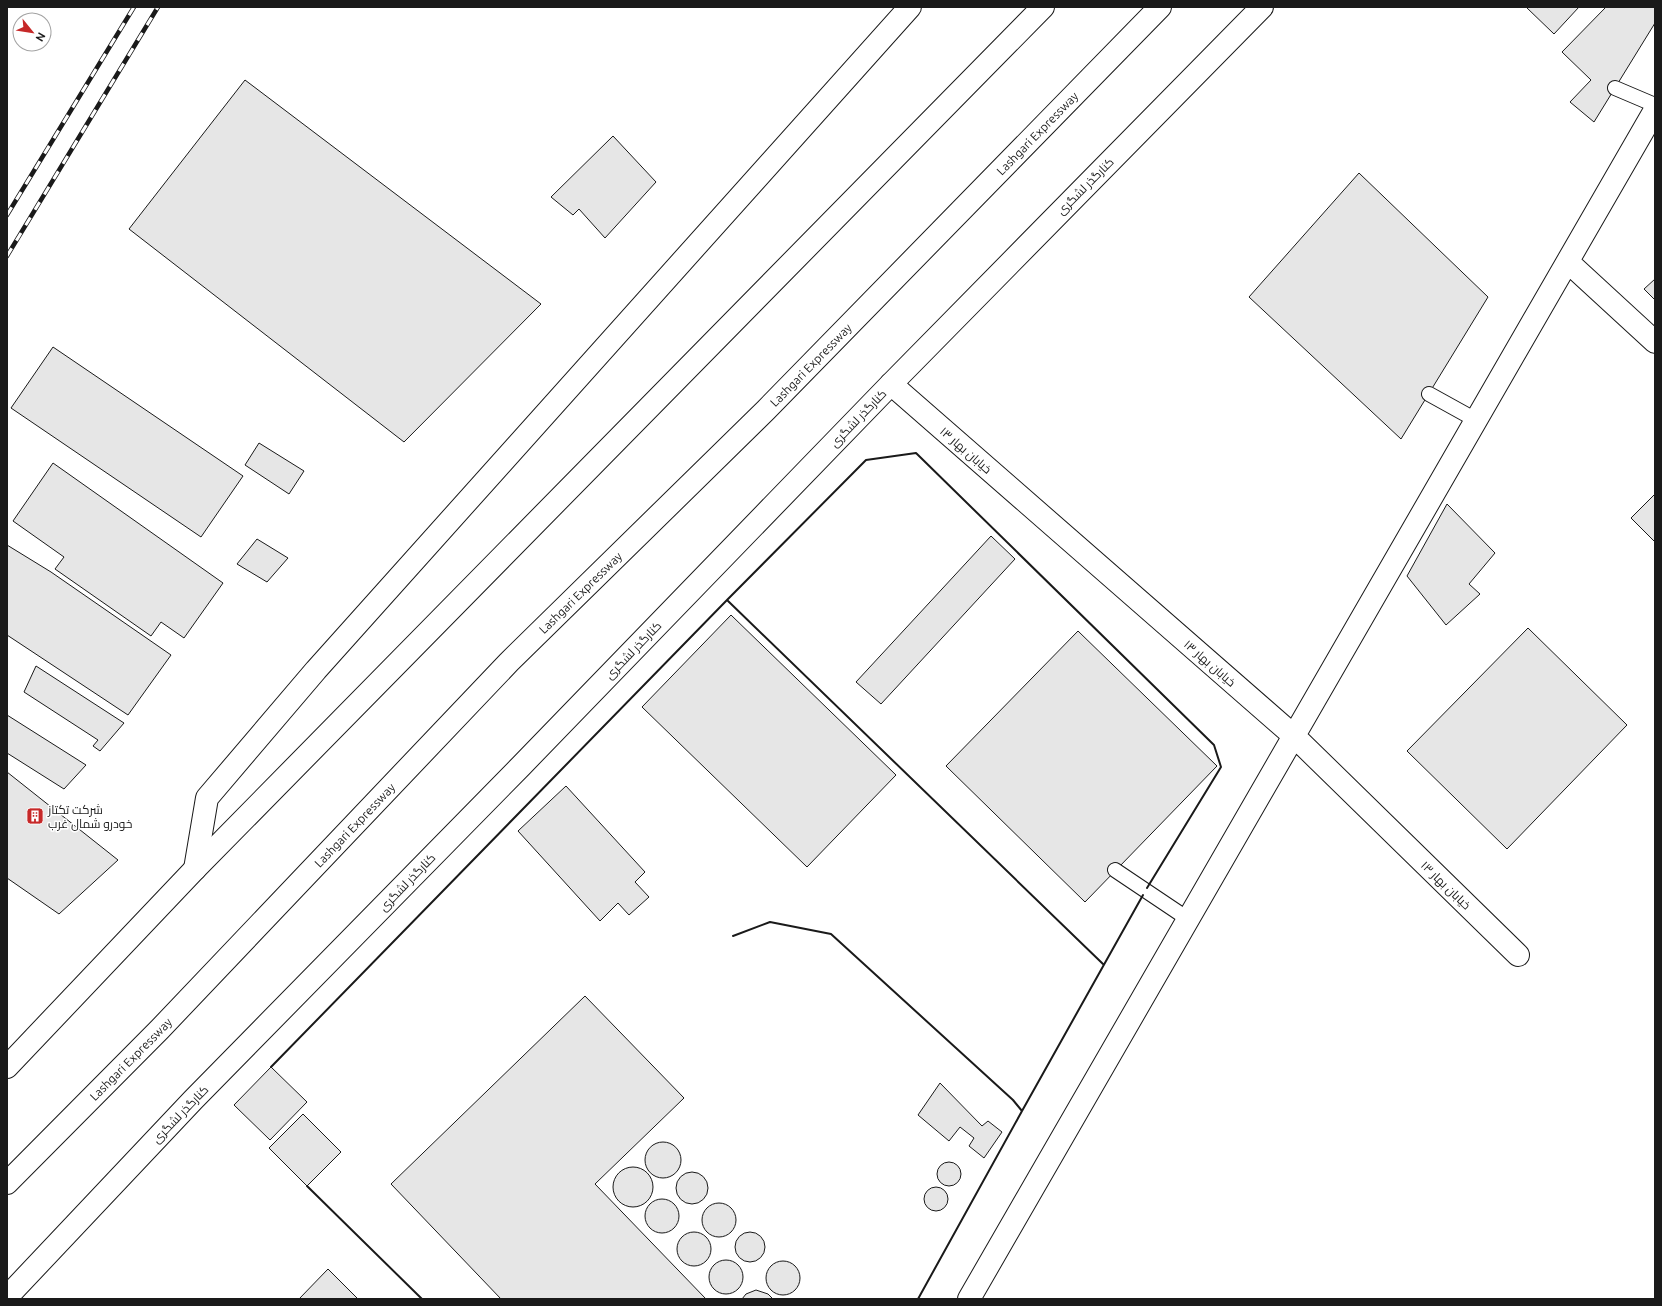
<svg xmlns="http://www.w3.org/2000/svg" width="1662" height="1306" font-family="Ubuntu,Cairo,sans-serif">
	<rect width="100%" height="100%" fill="#fff"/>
	<path fill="#e6e6e6" stroke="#1a1a1a" d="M1526,7H1579L1554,34Z
		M1606,7H1655V23L1594,122L1570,102L1591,80L1562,52Z
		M245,80L541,304L404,442L129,229Z
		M613,136L656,182L605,238L579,209L573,215L551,197Z
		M1359,173L1488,297L1401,439L1249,297Z
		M1655,279V300L1644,289Z
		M53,347L243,476L201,537L11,408Z
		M259,443L304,471L289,494L245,465Z
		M53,463L223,583L184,638L161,622L151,636L55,569L64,557L13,521Z
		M1655,494V542L1631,518Z
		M1447,504L1495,553L1469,584L1480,594L1446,625L1407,576Z
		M991,536L1015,559L881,704L856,682Z
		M257,539L288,558L267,582L237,564Z
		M7,545L51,572L171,655L128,715L7,635Z
		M731,615L896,775L807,867L642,707Z
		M1528,628L1627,725L1507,849L1407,751Z
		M1078,631L1217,766L1085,902L946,766Z
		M36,666L124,723L100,751L93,746L98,740L24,692Z
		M7,715L86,765L64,789L7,753Z
		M7,772L118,860L59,914L7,878Z
		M566,786L645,872L635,882L649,897L629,915L618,903L600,921L518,831Z
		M585,996L684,1098L595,1184L706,1299H501L391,1184Z
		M271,1067L307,1102L270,1140L234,1105Z
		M940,1083L982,1126L988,1121L1002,1132L984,1158L969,1146L974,1138L960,1127L949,1141L918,1115Z
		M303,1114L341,1152L307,1186L269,1148Z
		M645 1160a18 18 0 1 1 36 0a18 18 0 1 1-36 0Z
		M937 1174a12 12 0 1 1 24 0a12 12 0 1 1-24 0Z
		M613 1187a20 20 0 1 1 40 0a20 20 0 1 1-40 0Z
		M676 1188a16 16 0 1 1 32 0a16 16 0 1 1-32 0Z
		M924 1199a12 12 0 1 1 24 0a12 12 0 1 1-24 0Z
		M645 1216a17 17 0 1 1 34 0a17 17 0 1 1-34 0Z
		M702 1220a17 17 0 1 1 34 0a17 17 0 1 1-34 0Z
		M735 1247a15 15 0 1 1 30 0a15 15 0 1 1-30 0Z
		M677 1249a17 17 0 1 1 34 0a17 17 0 1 1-34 0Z
		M709 1277a17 17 0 1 1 34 0a17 17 0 1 1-34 0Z
		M766 1278a17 17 0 1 1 34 0a17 17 0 1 1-34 0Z
		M328,1269L358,1299H299Z
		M756,1290L768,1294L773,1299H742L746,1294Z"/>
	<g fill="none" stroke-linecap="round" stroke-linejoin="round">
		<g stroke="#1a1a1a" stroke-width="16">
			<path id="lane" d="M1615,88L1655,105
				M1429,394L1476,420
				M1115,870L1188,919"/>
		</g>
		<g stroke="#1a1a1a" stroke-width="24">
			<path id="street" d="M1568,262L1655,342
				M891,384L1294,736L1518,955
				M195,869L207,798L316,670L910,7
				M969,1299L1655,110"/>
		</g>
		<g stroke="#1a1a1a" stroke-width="24">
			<path id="primary" d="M7,1297L193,1100L521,766L891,384L1262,7"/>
		</g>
		<g stroke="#1a1a1a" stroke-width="24">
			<g id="highway">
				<path d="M7,1067L195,869L1043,7"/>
				<path id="s1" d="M7,1183L160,1029L509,662L766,410L1160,7"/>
			</g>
		</g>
		<use href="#lane" stroke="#fff" stroke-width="14"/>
		<use href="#street" stroke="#fff" stroke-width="22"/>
		<use href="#primary" stroke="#fff" stroke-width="22"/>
		<use href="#highway" stroke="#fff" stroke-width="22"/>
		<g stroke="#1a1a1a" stroke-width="4.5">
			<path id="rail" d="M7,215L134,7
				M7,256L158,7"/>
		</g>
		<use href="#rail" stroke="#fff" stroke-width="3" stroke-dasharray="9" stroke-linecap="butt"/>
		<path stroke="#1a1a1a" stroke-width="2" d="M733,936L770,922L831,934L1013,1100L1022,1111L1143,895
			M1103,964L727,600L866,460L916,453L1214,745L1221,767L1147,888
			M271,1067L727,600
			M307,1186L422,1299
			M918,1299L1022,1111"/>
	</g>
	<defs>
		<g id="building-square" transform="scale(0.9)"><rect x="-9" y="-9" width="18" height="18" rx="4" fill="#c62828" stroke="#fff"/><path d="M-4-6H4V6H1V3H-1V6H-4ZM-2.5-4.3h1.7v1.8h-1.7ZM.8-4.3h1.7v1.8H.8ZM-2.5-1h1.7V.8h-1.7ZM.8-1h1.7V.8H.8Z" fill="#fff"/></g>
	</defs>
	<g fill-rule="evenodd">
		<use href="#building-square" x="35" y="816"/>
	</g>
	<g text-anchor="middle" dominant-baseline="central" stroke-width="3" stroke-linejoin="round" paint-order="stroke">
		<g font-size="12" fill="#1a1a1a" stroke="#fff">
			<text stroke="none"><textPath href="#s1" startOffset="1471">Lashgari Expressway</textPath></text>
			<text transform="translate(1085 186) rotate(-45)">کنارگذر لشگری</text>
			<text stroke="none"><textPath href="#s1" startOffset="1147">Lashgari Expressway</textPath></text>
			<text transform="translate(858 418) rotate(-46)">کنارگذر لشگری</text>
			<text transform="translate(966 450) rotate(41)">خیابان بهار ۱۳</text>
			<text stroke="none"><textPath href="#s1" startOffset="823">Lashgari Expressway</textPath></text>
			<text transform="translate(633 650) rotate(-46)">کنارگذر لشگری</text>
			<text transform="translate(1210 663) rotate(41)">خیابان بهار ۱۳</text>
			<text stroke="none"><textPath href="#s1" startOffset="499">Lashgari Expressway</textPath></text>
			<text transform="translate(407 882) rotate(-46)">کنارگذر لشگری</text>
			<text transform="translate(1446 885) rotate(44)">خیابان بهار ۱۳</text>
			<text stroke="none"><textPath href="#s1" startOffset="175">Lashgari Expressway</textPath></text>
			<text transform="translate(180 1114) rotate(-46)">کنارگذر لشگری</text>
		</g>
		<g font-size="12" fill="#1a1a1a" stroke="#fff" text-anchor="start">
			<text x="48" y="809">شرکت تکتاز<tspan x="48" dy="14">خودرو شمال غرب</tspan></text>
		</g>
	</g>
	<rect width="1662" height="1306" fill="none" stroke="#1a1a1a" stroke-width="16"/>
	<g transform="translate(32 32) rotate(120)"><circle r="19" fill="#ffffff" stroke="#a3a3a3"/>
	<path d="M0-3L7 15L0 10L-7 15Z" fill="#c62828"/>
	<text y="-6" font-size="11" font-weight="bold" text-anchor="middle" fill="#1a1a1a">N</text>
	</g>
</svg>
